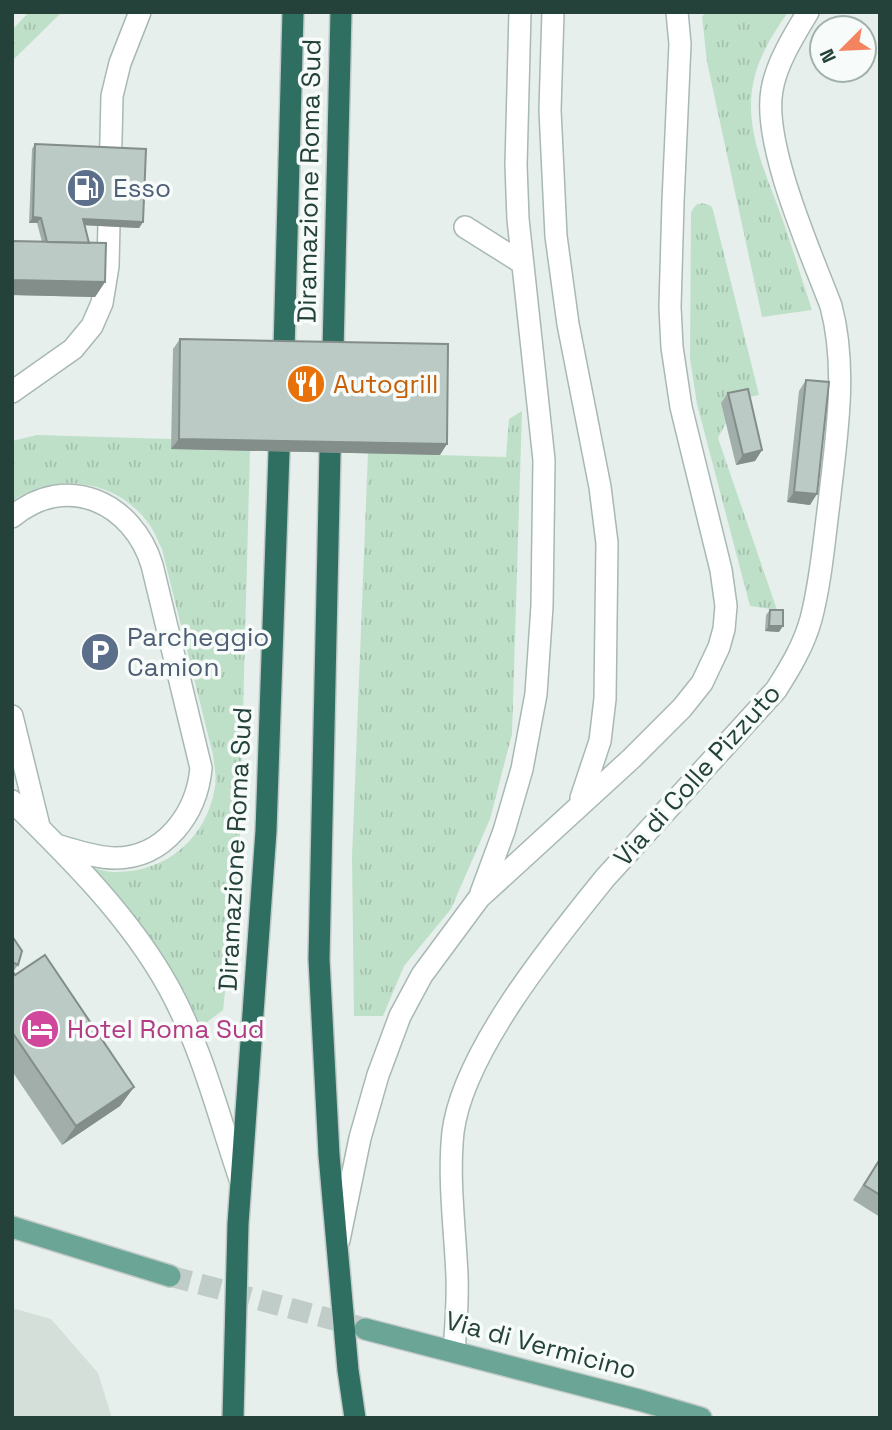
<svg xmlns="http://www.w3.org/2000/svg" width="892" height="1430" font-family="'Space Grotesk',sans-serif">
	<defs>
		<pattern id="grass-tufts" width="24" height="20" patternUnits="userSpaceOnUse" patternTransform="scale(1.75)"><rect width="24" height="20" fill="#bfe0c8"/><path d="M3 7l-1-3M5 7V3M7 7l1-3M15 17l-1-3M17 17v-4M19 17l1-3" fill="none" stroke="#a4c1ad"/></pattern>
	</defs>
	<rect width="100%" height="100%" fill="#e6efeb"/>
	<path fill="#d4dfda" d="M12,1308L51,1319L98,1373L112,1418H12Z"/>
	<path fill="url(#grass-tufts)" d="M29,12H62L12,61V30Z
		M708,12H788C773,34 758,57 753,84C744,131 767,175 782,218C793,249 802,280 812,310L762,317L707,62L702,16Z
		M703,203L711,206L713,210L759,395L721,403L726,423L718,438L777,610L750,606L697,404L690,359L691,212L696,205Z
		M522,411L512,734L490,819L451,909L404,966L383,1016H354L352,857L368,453L506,457L509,419Z
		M37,435L171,439L172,449L250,451L239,862L223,1010L198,1029L151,939L83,865C93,867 104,872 114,872C166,873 207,838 215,787C217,777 214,765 213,755L162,549C157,539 153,528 146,520C114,479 54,472 12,501V441Z"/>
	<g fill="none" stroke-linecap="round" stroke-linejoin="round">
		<path stroke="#bfccc8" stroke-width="21" stroke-dasharray="21 10" stroke-linecap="butt" d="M170,1276L360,1327"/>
		<g stroke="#a8b8b2" stroke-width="24">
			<path id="minor" d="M553,12L550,110L556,236L568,324L600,487L607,543L605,699L600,741L581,798
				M465,227L522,263
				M12,392L73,349L92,326L102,303L108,266L112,96L120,63L140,12
				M12,517C67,471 133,503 152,565L201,768C197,813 165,858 115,858C95,858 75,850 56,845
				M12,716L39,826
				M12,801C69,857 130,917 169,988C202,1048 219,1118 241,1182
				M481,893L504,831L522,769L536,694L542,606L544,460L518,219L516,165L520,12
				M339,1240L360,1138L378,1075L400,1016L422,975L479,898L632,758L682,708L702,683L719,647L724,629L726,606L721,570L681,407L672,347L670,307L673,202L680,44L677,12
				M454,1351C456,1326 458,1301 457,1276C455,1228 448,1180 453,1132C463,1052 554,941 605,878L776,690C790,668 804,645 811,619C821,581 824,541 829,503C836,439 848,370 831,306C811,253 762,144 772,90C776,64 794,35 808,12"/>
		</g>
		<g stroke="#c2cac8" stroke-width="24">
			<path id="major" d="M12,1227L170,1276
				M365,1329L639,1400L701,1418"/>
		</g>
		<g stroke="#c2cac8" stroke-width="24">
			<path id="highway" d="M284,350L293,12
				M333,351L341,12
				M330,452L319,959L329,1155L348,1370L355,1418
				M233,1418L238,1224L266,831L279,452"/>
		</g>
		<use href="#minor" stroke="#fff" stroke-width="21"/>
		<use href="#major" stroke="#6aa596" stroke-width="21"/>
		<use href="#highway" stroke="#2f6f62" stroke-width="21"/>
	</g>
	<path fill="#a1aea9" d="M35,144L143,222L139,228L84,225L89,243L105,282L95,297L12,295V241L42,242L37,223H29L32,149Z
		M180,339L440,455L171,449L173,349Z
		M806,380L810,505L787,502L799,391Z
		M728,393L762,450L755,461L736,465L721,403Z
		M770,610L779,632L765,631L766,615Z
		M12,936L18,965L13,972L15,975L134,1087L120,1106L62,1145L12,1071Z
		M880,1158V1217L853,1200Z"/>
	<path fill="#838d89" d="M33,217L41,218L37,223H29Z
		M83,219L143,222L139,228L79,225Z
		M12,280L105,282L95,297L12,295Z
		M179,439L447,444L440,455L171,449Z
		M762,450L755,461L736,465L743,455Z
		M794,492L817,494L810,505L787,502Z
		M769,626H783L779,632L765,631Z
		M134,1087L120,1106L62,1145L76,1126Z"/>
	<path fill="#bbcac4" stroke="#838d89" stroke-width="2" d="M35,144L146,149L143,222L83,219L89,243L47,242L41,218L33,217Z
		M12,241L106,243L105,282L12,280Z
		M180,339L448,344L447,444L179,439Z
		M806,380L829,382L817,494L794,492Z
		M748,389L762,450L743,455L728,393Z
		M770,610H783V626H769Z
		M12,936L22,951L18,965L12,962Z
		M45,955L134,1087L76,1126L12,1032V970L15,975Z
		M880,1159V1195L864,1185Z"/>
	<defs>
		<g id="fuel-disc" transform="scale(2.0125)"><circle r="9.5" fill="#5c6f8a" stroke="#f7fbf9"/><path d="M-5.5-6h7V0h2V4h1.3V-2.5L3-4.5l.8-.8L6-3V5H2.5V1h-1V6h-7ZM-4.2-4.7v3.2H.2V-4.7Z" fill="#fff"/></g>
		<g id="restaurant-disc" transform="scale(2.0125)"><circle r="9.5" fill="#e8710a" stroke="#f7fbf9"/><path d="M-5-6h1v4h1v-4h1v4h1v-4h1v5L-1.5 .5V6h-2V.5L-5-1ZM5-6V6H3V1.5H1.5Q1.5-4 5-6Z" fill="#fff"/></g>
		<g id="parking-disc" transform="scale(2.0125)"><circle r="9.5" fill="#5c6f8a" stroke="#f7fbf9"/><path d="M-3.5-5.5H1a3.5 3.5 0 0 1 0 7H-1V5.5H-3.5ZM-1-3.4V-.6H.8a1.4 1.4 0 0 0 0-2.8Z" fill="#fff"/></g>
		<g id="hotel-disc" transform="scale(2.0125)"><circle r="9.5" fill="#d1479c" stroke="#f7fbf9"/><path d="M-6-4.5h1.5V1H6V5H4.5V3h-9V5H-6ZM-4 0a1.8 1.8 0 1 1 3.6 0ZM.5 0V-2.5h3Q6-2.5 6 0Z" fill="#fff"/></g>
	</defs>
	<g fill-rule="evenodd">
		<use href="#fuel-disc" x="86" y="188"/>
		<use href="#restaurant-disc" x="306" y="384"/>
		<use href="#parking-disc" x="100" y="652"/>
		<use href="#hotel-disc" x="40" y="1029"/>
	</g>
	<g text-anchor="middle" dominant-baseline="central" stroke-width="7" stroke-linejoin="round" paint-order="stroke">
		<g font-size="26" fill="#24423a" stroke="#f7fbf9">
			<text transform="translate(309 181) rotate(-89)">Diramazione Roma Sud</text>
			<text transform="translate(697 775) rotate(-48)">Via di Colle Pizzuto</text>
			<text transform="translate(235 849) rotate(-87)">Diramazione Roma Sud</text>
			<text transform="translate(541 1345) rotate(15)">Via di Vermicino</text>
		</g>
		<g font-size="26" fill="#4e5e75" stroke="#f7fbf9" text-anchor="start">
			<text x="113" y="188">Esso</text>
			<text x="127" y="637">Parcheggio<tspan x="127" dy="30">Camion</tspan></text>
		</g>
		<g font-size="26" fill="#c56008" stroke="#f7fbf9" text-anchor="start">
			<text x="333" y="384">Autogrill</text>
		</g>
		<g font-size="26" fill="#b23c85" stroke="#f7fbf9" text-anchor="start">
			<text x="67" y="1029">Hotel Roma Sud</text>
		</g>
	</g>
	<rect width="892" height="1430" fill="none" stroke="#24423a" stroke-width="28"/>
	<g transform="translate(843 49) rotate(246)"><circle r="33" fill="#f7fbf9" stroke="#a3b1ad" stroke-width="2"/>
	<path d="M0-5L12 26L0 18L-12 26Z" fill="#f4845f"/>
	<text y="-10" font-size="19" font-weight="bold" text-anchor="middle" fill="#24423a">N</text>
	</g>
</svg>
